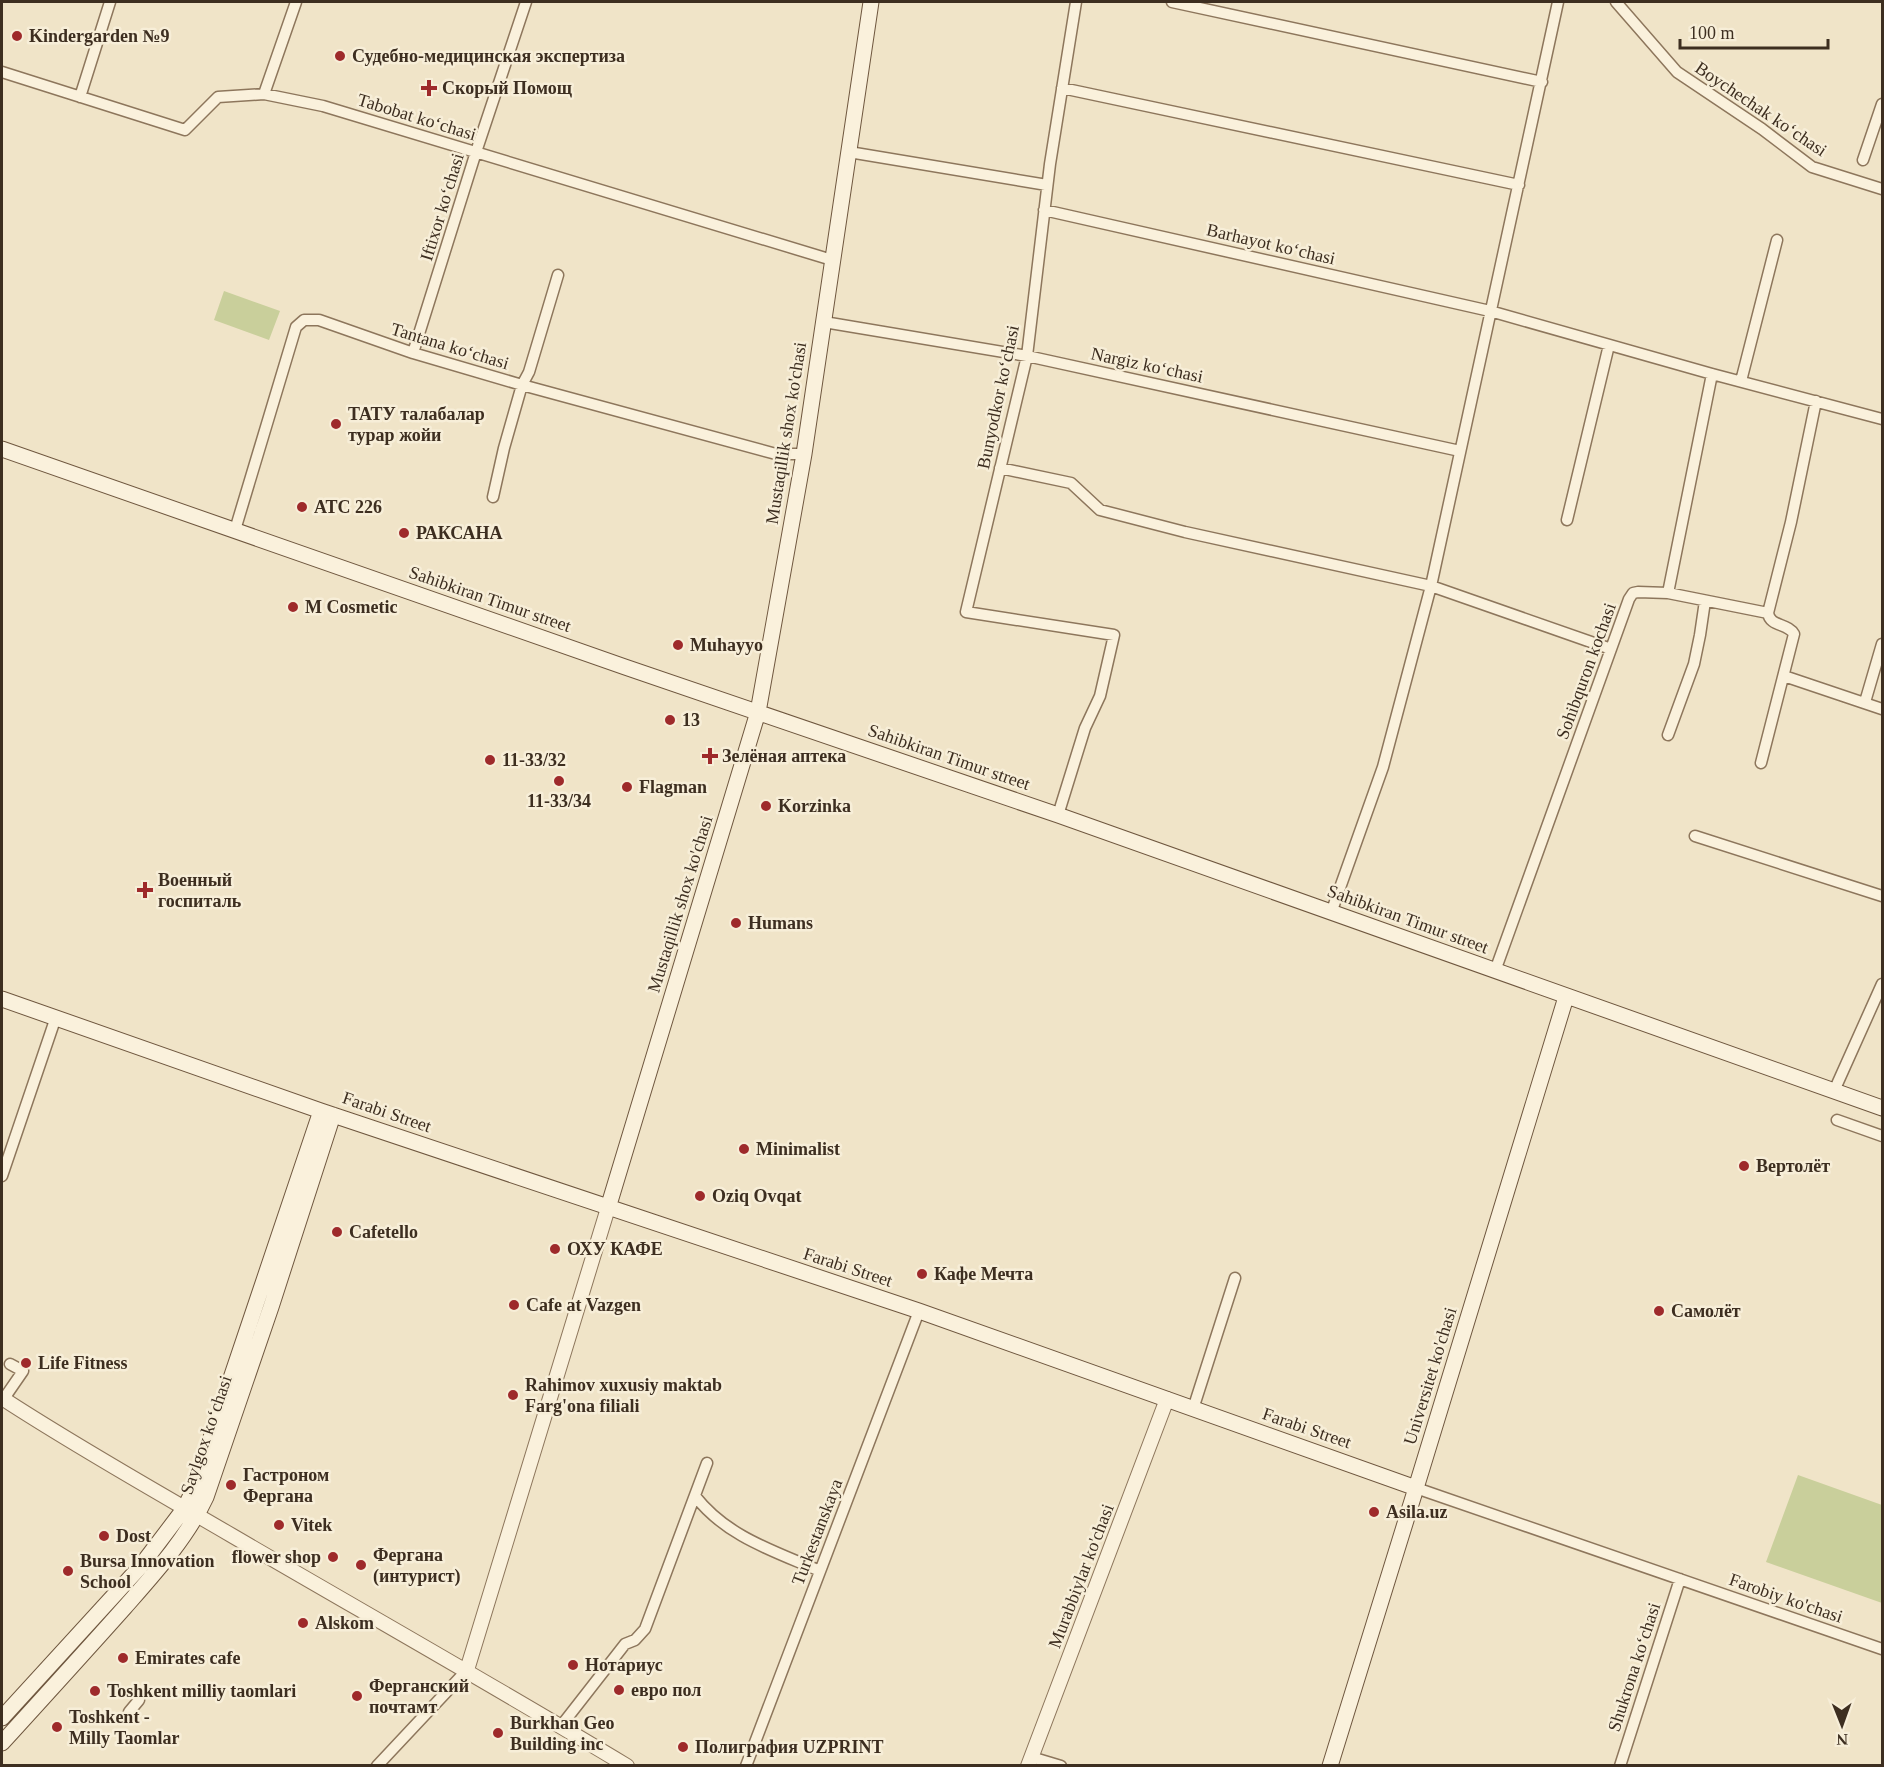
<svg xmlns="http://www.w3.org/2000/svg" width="1884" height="1767" font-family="'Times New Roman',serif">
	<rect width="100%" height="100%" fill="#f0e4c8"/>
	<path fill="#c9cf9b" d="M224,291L280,311L269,340L214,320Z
		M1798,1475L1882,1505V1603L1766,1562Z"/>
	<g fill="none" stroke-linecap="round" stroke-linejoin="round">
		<g stroke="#8d765c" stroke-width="13">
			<path id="minor" d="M1172,2L1542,82
				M1616,2L1677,72L1762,129L1812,167L1882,189
				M2,72L185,130L218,97L264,94L323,106L832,260
				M1062,88L1519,185
				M264,94L296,2
				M80,97L110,2
				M849,152L1047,185
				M1863,160L1882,104
				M1044,210L1490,311L1712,374L1882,419
				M824,322L1027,356L1460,451
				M413,353L476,152L526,2
				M1741,381L1777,240
				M1000,468L1071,483L1100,510L1185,532L1431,586L1611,649
				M493,497L504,448L522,385L529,372L558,275
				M1567,520L1609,345
				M235,530L296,327L304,320H319L413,353L522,385L776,454H804
				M1668,593L1768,613
				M1784,676L1882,709
				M1865,702L1882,644
				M1668,735L1694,664L1700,635L1705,601
				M1761,763L1794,634C1788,623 1770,627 1768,613L1791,522L1816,401
				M1058,815L1085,728L1100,696L1114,635L966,612L1027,356L1050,164L1076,2
				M1695,836L1882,896
				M1331,913L1383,767L1431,586L1558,2
				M1495,971L1629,599L1633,593L1638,592L1668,593L1712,374
				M1834,1091L1882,984
				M1837,1120L1882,1136
				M2,1176L56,1017
				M3,1400L23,1371L10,1364
				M1193,1409L1235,1278
				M1416,1488L1882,1649
				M695,1496C727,1537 774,1551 820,1571
				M129,1712L139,1700
				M561,1726L625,1644L635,1640L645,1629L707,1463
				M1031,1757L1061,1766
				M377,1766L467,1670
				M746,1766L919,1311
				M1620,1766L1680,1579"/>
		</g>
		<g stroke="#8d765c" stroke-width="16">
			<path id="tertiary" d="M2,1398C77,1447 154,1490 231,1535C363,1612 496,1687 627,1766
				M467,1670L608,1208
				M1028,1766L1167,1399"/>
		</g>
		<g stroke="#6f573f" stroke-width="17">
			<path id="secondary" d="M2,449L625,667L1058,815L1882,1108
				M2,999L321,1111L919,1311L1416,1488
				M608,1208L758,712L804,454L871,2
				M2,1718L140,1567L184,1509L193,1491L321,1111
				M2,1743C43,1698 84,1653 125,1607C154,1574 187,1538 206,1497L271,1307L333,1115
				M1330,1766L1416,1488L1566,997"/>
		</g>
		<use href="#minor" stroke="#faf1dc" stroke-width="10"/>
		<use href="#tertiary" stroke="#faf1dc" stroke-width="14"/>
		<use href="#secondary" stroke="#faf1dc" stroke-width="15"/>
	</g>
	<g fill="#9e2a2b" stroke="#f7eed8" stroke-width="2">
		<circle cx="17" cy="36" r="6"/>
		<circle cx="340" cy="56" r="6"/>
		<path d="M426 79h6v6h6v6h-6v6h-6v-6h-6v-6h6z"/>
		<circle cx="336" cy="424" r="6"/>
		<circle cx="302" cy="507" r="6"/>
		<circle cx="404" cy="533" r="6"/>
		<circle cx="293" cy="607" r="6"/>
		<circle cx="678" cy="645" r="6"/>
		<circle cx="670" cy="720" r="6"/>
		<path d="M707 747h6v6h6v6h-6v6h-6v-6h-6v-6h6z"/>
		<circle cx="490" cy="760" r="6"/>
		<circle cx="559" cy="781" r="6"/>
		<circle cx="627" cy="787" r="6"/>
		<circle cx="766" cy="806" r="6"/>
		<path d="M142 881h6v6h6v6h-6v6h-6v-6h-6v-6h6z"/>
		<circle cx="736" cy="923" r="6"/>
		<circle cx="744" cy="1149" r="6"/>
		<circle cx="1744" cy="1166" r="6"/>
		<circle cx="700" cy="1196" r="6"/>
		<circle cx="337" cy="1232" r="6"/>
		<circle cx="555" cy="1249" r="6"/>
		<circle cx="922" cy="1274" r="6"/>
		<circle cx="514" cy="1305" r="6"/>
		<circle cx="1659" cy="1311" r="6"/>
		<circle cx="26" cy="1363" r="6"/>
		<circle cx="513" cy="1395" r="6"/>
		<circle cx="231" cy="1485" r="6"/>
		<circle cx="1374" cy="1512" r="6"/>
		<circle cx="279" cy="1525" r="6"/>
		<circle cx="104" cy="1536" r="6"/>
		<circle cx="333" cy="1557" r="6"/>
		<circle cx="361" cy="1565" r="6"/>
		<circle cx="68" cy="1571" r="6"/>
		<circle cx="303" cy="1623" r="6"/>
		<circle cx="123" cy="1658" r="6"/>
		<circle cx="573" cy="1665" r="6"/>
		<circle cx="619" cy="1690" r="6"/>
		<circle cx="95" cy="1691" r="6"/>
		<circle cx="357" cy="1696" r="6"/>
		<circle cx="57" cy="1727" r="6"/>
		<circle cx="498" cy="1733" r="6"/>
		<circle cx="683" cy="1747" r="6"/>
	</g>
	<g text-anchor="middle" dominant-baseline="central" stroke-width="5" stroke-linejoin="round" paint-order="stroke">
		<g font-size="18" font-weight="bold" fill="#3d2e20" stroke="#f7eed8" text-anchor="start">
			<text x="29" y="36">Kindergarden №9</text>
			<text x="352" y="56">Судебно-медицинская экспертиза</text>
			<text x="442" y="88">Скорый Помощ</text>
			<text x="348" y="414">ТАТУ талабалар<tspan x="348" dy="21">турар жойи</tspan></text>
			<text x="314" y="507">АТС 226</text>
			<text x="416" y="533">РАКСАНА</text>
			<text x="305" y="607">M Cosmetic</text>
			<text x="690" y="645">Muhayyo</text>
			<text x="682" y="720">13</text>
			<text x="722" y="756">Зелёная аптека</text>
			<text x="502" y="760">11-33/32</text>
			<text x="639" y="787">Flagman</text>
			<text x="559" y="801" text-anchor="middle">11-33/34</text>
			<text x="778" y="806">Korzinka</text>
			<text x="158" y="880">Военный<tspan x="158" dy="21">госпиталь</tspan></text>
			<text x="748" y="923">Humans</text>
			<text x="756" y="1149">Minimalist</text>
			<text x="1756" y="1166">Вертолёт</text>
			<text x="712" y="1196">Oziq Ovqat</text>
			<text x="349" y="1232">Cafetello</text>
			<text x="567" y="1249">ОХУ КАФЕ</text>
			<text x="934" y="1274">Кафе Мечта</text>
			<text x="526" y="1305">Cafe at Vazgen</text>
			<text x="1671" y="1311">Самолёт</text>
			<text x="38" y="1363">Life Fitness</text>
			<text x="525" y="1385">Rahimov xuxusiy maktab<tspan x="525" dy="21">Farg'ona filiali</tspan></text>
			<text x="243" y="1475">Гастроном<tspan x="243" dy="21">Фергана</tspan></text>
			<text x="1386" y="1512">Asila.uz</text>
			<text x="291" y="1525">Vitek</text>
			<text x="116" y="1536">Dost</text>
			<text x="373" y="1555">Фергана<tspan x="373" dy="21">(интурист)</tspan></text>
			<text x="321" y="1557" text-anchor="end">flower shop</text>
			<text x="80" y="1561">Bursa Innovation<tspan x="80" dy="21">School</tspan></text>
			<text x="315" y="1623">Alskom</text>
			<text x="135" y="1658">Emirates cafe</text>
			<text x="585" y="1665">Нотариус</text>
			<text x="369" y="1686">Ферганский<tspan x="369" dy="21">почтамт</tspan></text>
			<text x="631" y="1690">евро пол</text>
			<text x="107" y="1691">Toshkent milliy taomlari</text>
			<text x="69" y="1717">Toshkent -<tspan x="69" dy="21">Milly Taomlar</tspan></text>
			<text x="510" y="1723">Burkhan Geo<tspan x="510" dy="21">Building inc</tspan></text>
			<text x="695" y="1747">Полиграфия UZPRINT</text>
		</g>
		<g font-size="18" fill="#3d2e20" stroke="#f7eed8">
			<text transform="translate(1761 109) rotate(34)">Boychechak koʻchasi</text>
			<text transform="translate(417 117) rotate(17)">Tabobat koʻchasi</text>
			<text transform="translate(442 207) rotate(-73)">Iftixor koʻchasi</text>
			<text transform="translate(1271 244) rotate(13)">Barhayot koʻchasi</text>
			<text transform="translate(450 346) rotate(17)">Tantana koʻchasi</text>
			<text transform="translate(1147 365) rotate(12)">Nargiz koʻchasi</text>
			<text transform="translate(998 397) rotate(-78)">Bunyodkor koʻchasi</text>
			<text transform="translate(786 433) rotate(-81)">Mustaqillik shox ko'chasi</text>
			<text transform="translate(490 599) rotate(19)">Sahibkiran Timur street</text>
			<text transform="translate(1586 671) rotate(-70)">Sohibquron kochasi</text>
			<text transform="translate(949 757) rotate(19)">Sahibkiran Timur street</text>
			<text transform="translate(680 904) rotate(-73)">Mustaqillik shox ko'chasi</text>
			<text transform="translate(1408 919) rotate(20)">Sahibkiran Timur street</text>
			<text transform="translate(387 1112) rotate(19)">Farabi Street</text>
			<text transform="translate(848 1267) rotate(18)">Farabi Street</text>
			<text transform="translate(1430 1376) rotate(-73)">Universitet ko'chasi</text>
			<text transform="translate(1307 1428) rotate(19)">Farabi Street</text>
			<text transform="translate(206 1435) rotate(-71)">Saylgox koʻchasi</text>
			<text transform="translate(817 1532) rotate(-69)">Turkestanskaya</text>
			<text transform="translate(1081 1576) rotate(-69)">Murabbiylar ko'chasi</text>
			<text transform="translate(1786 1598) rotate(19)">Farobiy ko'chasi</text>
			<text transform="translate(1634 1667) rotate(-72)">Shukrona koʻchasi</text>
		</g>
	</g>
	<rect width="1884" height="1767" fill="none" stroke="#3d2e20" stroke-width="6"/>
	<g transform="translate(1842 1725) rotate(179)" stroke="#f7eed8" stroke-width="4.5" paint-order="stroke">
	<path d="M0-4.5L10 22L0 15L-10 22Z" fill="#3d2e20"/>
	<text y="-9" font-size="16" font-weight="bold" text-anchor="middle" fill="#3d2e20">N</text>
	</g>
	<path d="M1680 39v9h148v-9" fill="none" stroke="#3d2e20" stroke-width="3"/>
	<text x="1689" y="39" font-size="18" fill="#3d2e20" stroke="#f7eed8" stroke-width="4.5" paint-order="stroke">100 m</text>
</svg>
